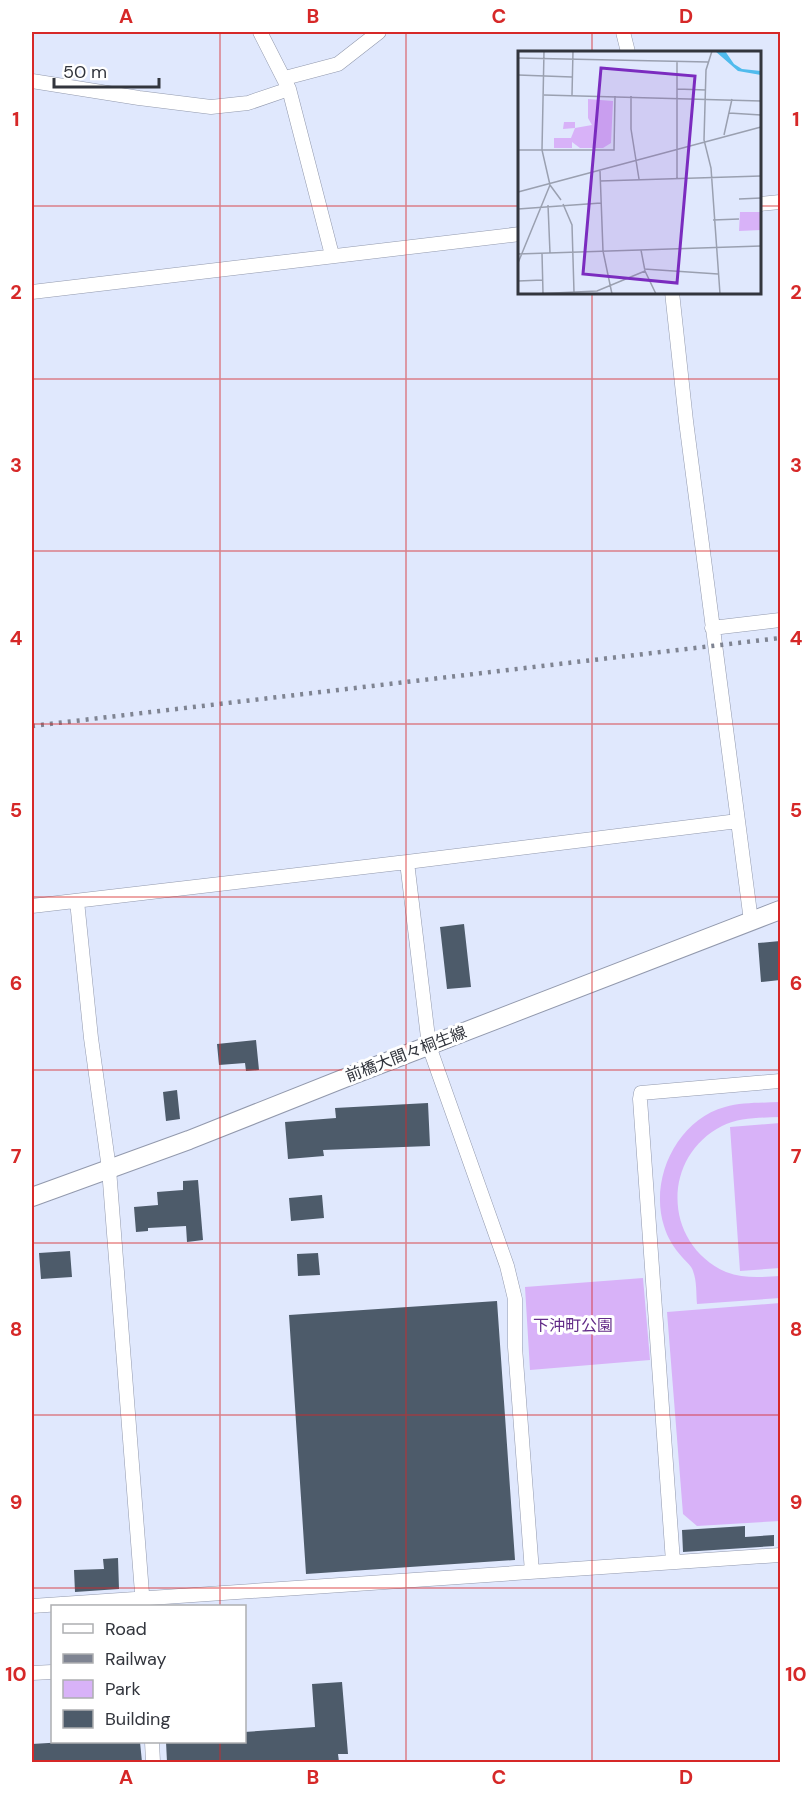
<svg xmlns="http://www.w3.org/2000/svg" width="812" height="1794" font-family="'DM Sans','Noto Sans JP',sans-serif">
	<rect width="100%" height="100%" fill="#e0e8fd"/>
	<path fill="#d8b2f8" d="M780,1102V1117C761,1118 740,1117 722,1126C661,1157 663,1244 726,1272C744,1279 762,1277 780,1276V1298L697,1304C696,1294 697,1281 693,1271C692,1266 686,1262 682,1257C674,1248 667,1237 664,1226C649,1179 677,1120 725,1107C742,1102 763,1103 780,1102Z
		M780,1123V1268L740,1271L730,1127Z
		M643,1278L650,1360L530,1370L525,1287Z
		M780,1303V1521L697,1526L683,1514L667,1312Z"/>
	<path fill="#4d5b6a" d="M464,924L471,987L447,989L440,927Z
		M780,941V980L761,982L758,943Z
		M256,1040L259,1070L246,1071L245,1063L219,1065L217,1044Z
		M177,1090L180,1119L166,1121L163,1092Z
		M428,1103L430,1146L323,1150L324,1156L288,1159L285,1122L336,1118L335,1108Z
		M198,1180L203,1240L187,1242L186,1226L148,1228V1231L136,1232L134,1207L158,1205L157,1192L183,1190V1181Z
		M322,1195L324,1218L291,1221L289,1198Z
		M70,1251L72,1277L41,1279L39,1253Z
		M318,1253L320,1275L298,1276L297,1254Z
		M497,1301L515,1560L306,1574L289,1315Z
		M745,1526V1537L774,1535V1546L683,1552L682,1530Z
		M118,1558L119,1589L75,1592L74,1570L104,1569L103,1559Z
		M342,1682L348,1754H338L339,1762H167L166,1742H244V1732L315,1727L312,1684Z
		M65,1742H140L142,1762H32V1744Z"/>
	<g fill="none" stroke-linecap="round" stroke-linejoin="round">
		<g stroke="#9299ad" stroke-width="15">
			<path id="minor" d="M260,32L289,89L332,255
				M623,32L628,52
				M285,78L338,64L379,32
				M32,81L139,98L211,107L248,103L289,89
				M760,204L780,202
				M32,292L520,234
				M672,292L686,421L751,921
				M712,628L780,620
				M407,862L429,1046L507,1266L515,1299V1347L532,1572
				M77,901L91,1038L109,1169L143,1606
				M32,906L407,862L738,821
				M673,1562L640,1099L641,1093L780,1081
				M32,1606L780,1555
				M32,1673L52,1672
				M152,1742L153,1762"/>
		</g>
		<g stroke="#9299ad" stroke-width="20">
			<path id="major" d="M32,1197L189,1140L350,1076L780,910"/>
		</g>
		<use href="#minor" stroke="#fff" stroke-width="14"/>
		<use href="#major" stroke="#fff" stroke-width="18"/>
		<path stroke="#7f8492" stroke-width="4.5" stroke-dasharray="3 6" stroke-linecap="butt" d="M32,726L780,638"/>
	</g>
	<path fill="none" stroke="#d62828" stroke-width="1.5" stroke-opacity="0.55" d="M220,32V1606M406,32V1762M592,32V52M32,206H520M760,206H780M592,292V1762M32,379H780M32,551H780M32,724H780M32,897H780M32,1070H780M32,1243H780M32,1415H780M32,1588H780M220,1742V1762"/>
	<g text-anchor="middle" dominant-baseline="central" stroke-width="6" stroke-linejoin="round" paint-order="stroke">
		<g font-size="16" fill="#32353d" stroke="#fff">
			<text transform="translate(406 1054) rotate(-21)">前橋大間々桐生線</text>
		</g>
		<g font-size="16" fill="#612a87" stroke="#fff">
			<text x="573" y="1325">下沖町公園</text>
		</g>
	</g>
	<g transform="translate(518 51)">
		<rect width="243" height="243" fill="#e0e8fd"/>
		<path d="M70,48L95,50L93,92L85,97H62L54,91V97H36V87H53L57,77L45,78L46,71H57V77L74,74L70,67ZM222,161H243V179L221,180Z" fill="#d8b2f8"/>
		<path d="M197,0H207L216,13L224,18L243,20V24L220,20Z" fill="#50bbed"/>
		<path fill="none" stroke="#9aa0b0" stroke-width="1.5" d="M194,0L188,19L186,89L193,117L202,243M0,7L190,11M0,24L54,26M159,38L188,39M26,44L243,50M54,44L55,0M113,45V78L121,128M211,62L243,64M206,84L214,48M0,99H96L97,45M82,120L85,200L94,243M159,127V10M82,130L243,125M32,134L43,149M0,141L243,76M221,148L243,147M45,153L54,174L56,241M30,154L32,202M0,158L83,152M195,169L221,168M123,199L127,220L138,243M24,202L25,242M0,203L243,195M0,212L32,134L24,99L26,0M126,218L200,223M0,230L25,229M15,243L79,240L127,220"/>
		<path fill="#7b2cbf" fill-opacity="0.15" stroke="#7b2cbf" stroke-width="3" d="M83,17L177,25L159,232L65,223Z"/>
		<rect width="243" height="243" fill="none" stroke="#32353d" stroke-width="3"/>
	</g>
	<rect width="812" height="1794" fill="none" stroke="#ffffff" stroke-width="66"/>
	<rect x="51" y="1605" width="195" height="138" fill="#ffffff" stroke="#adaeb1" stroke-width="1.5"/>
	<rect x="63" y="1624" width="30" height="9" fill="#ffffff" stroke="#adaeb1" stroke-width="1.5"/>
	<text x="105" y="1635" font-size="18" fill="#32353d">Road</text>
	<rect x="63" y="1654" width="30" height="9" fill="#7f8492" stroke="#adaeb1" stroke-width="1.5"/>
	<text x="105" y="1665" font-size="18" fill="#32353d">Railway</text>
	<rect x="63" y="1680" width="30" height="18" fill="#d8b2f8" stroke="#adaeb1" stroke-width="1.5"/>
	<text x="105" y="1695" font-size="18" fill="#32353d">Park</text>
	<rect x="63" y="1710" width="30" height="18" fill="#4d5b6a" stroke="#adaeb1" stroke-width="1.5"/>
	<text x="105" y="1725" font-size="18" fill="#32353d">Building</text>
	<path d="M54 78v9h105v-9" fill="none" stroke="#32353d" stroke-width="3"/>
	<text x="63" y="78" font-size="18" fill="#32353d" stroke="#ffffff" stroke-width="4.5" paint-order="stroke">50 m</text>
	<rect x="33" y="33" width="746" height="1728" fill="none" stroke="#d62828" stroke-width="2"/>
	<g font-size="20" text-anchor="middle" font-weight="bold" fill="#d62828">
		<text x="126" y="23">A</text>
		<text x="313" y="23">B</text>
		<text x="499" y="23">C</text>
		<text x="686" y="23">D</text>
		<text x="16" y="126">1</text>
		<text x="796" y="126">1</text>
		<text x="16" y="299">2</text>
		<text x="796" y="299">2</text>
		<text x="16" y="472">3</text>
		<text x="796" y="472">3</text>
		<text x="16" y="645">4</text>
		<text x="796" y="645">4</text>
		<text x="16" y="817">5</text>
		<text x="796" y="817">5</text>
		<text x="16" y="990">6</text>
		<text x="796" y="990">6</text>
		<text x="16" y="1163">7</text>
		<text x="796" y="1163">7</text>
		<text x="16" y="1336">8</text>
		<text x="796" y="1336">8</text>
		<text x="16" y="1509">9</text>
		<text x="796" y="1509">9</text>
		<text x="16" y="1681">10</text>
		<text x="796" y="1681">10</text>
		<text x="126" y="1784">A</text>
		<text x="313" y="1784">B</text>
		<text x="499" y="1784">C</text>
		<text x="686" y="1784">D</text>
	</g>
</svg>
